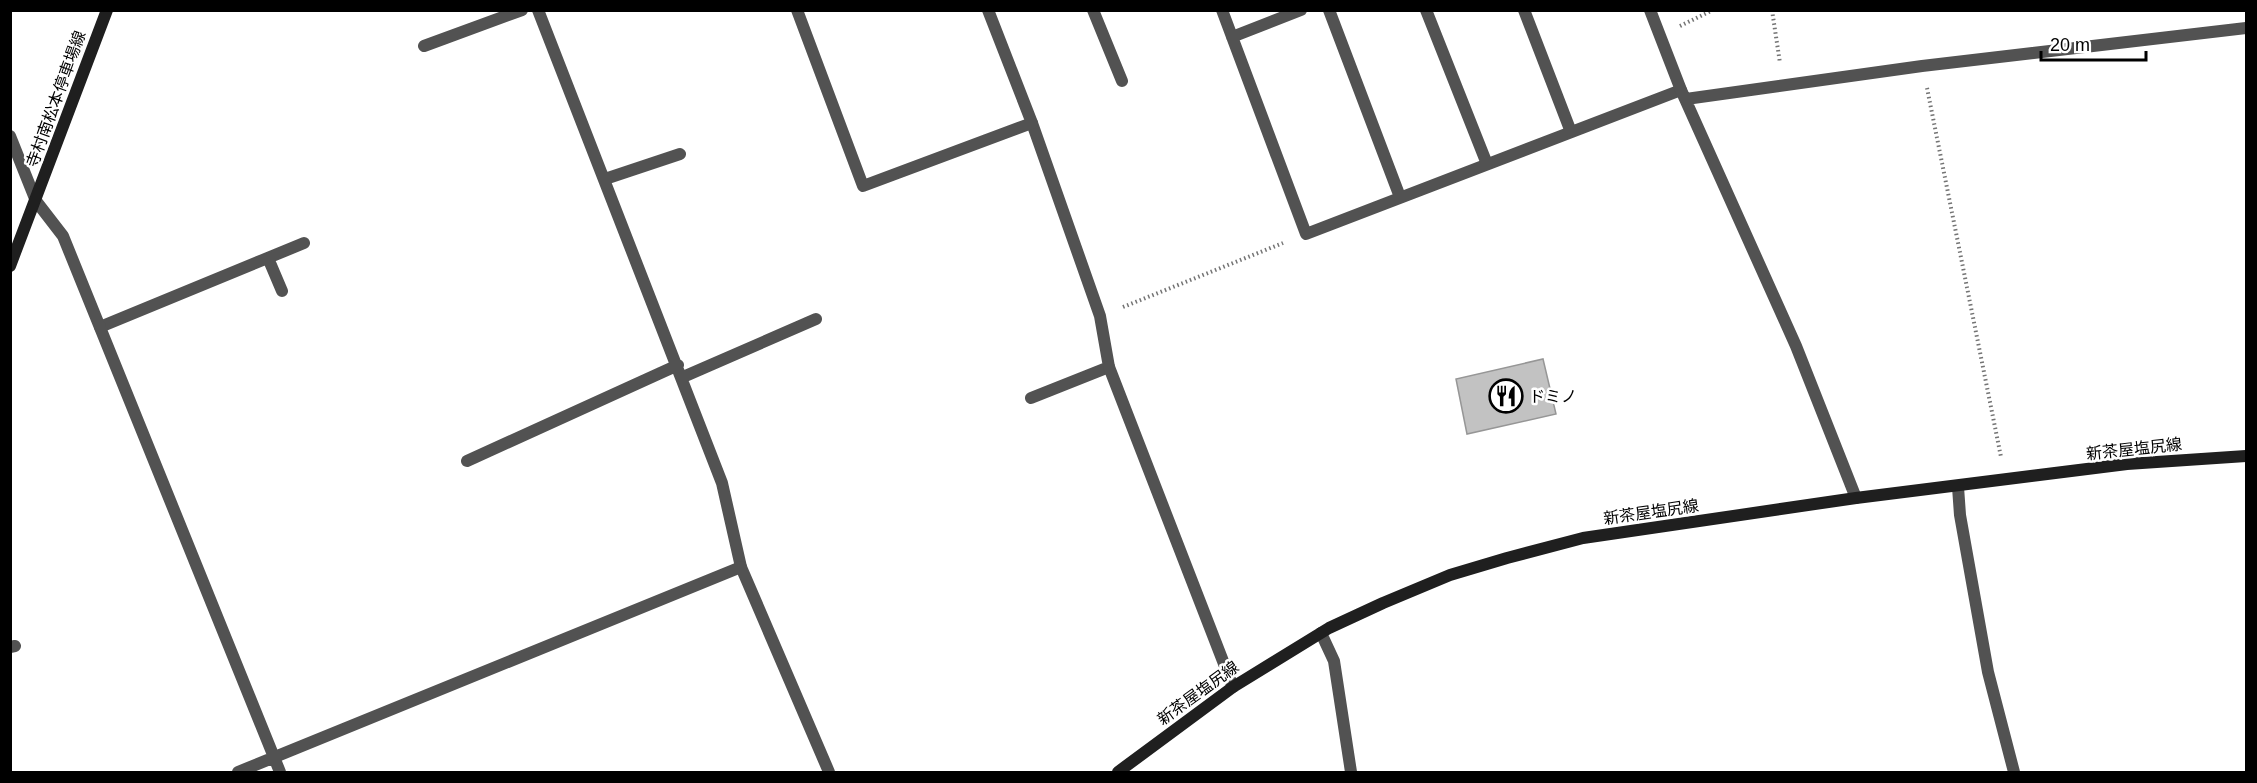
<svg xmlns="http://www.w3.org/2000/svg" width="2257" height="783" font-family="Arial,'Noto Sans JP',sans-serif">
	<rect width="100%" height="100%" fill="#fff"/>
	<path fill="#c2c2c2" stroke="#969696" stroke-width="1.5" d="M1543,359L1556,414L1467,434L1456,379Z"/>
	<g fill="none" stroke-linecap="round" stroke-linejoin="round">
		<path stroke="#747474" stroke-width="4" stroke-dasharray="1.5 3" stroke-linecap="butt" d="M1772,10L1780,63
			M1680,26L1713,10
			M1927,88L2001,457
			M1123,307L1283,243"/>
		<path stroke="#525252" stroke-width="12" d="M538,10L722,483L741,567
			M1093,10L1122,81
			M1222,10L1306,234L1681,90
			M1329,10L1400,197
			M1426,10L1487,164
			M1524,10L1571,132
			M1232,37L1301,10
			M424,46L522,10
			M605,179L680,154
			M268,258L282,291
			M100,327L304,243
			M683,377L816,319
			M1031,398L1109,367L1100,316L1032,123
			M467,461L678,365
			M10,647L15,646"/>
		<path stroke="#525252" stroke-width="12" d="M797,10L863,186L1032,123L988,10
			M1650,10L1681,90L1796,346L1856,498
			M1686,99L1922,66L2246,28
			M36,201L63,236L280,772
			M1109,367L1233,687
			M1958,487L1960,515L1988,672L2014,772
			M1321,633L1334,661L1351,772
			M238,772L741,567L829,772"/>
		<path stroke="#525252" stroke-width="12" d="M10,136L36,201"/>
		<path stroke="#1f1f1f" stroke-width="12" d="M10,266L107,10
			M1118,772L1233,687L1329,628L1383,603L1450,575L1507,558L1583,538L1856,498L2127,464L2246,456"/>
	</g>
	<defs>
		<g id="restaurant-ring" transform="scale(1.725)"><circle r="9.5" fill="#fff" stroke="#000" stroke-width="1.5"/><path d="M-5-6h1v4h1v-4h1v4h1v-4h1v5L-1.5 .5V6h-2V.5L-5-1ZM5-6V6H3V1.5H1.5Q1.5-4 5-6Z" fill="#000"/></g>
	</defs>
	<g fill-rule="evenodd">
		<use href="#restaurant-ring" x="1506" y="396"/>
	</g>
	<g text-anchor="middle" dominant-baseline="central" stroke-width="5" stroke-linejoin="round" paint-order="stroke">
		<g font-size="16" fill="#000" stroke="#fff">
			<text transform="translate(56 99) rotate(-70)">寺村南松本停車場線</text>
			<text transform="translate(2134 449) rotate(-6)">新茶屋塩尻線</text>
			<text transform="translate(1651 512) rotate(-8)">新茶屋塩尻線</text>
			<text transform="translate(1198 693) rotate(-36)">新茶屋塩尻線</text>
		</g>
		<g font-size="16" fill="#000" stroke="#fff" text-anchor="start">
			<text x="1529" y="396">ドミノ</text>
		</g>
	</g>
	<rect width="2257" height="783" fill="none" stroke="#000000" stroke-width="24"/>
	<path d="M2041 51v9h105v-9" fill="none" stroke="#000000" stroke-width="3"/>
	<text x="2050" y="51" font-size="18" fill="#000000" stroke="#ffffff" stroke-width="4.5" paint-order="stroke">20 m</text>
</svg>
